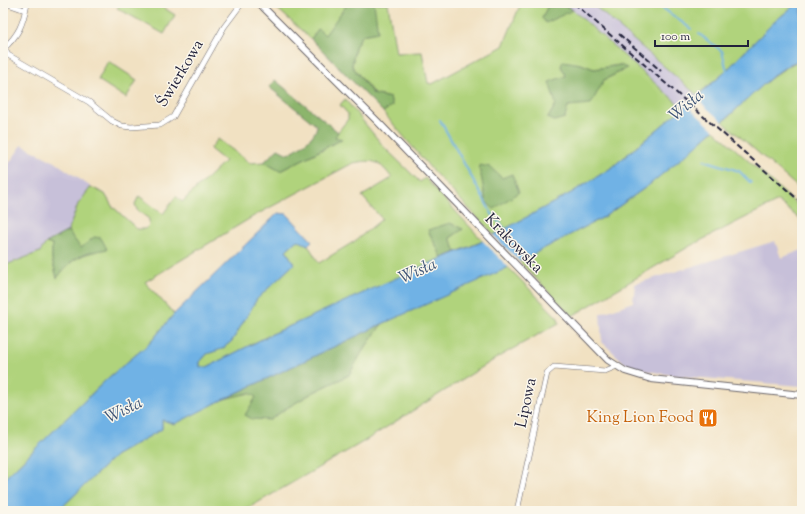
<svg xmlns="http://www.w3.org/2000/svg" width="805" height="514" font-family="'Sorts Mill Goudy',serif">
	<rect width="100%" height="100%" fill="#fbf7ec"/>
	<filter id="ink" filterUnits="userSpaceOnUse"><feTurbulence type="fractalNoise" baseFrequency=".025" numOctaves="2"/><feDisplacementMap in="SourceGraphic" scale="8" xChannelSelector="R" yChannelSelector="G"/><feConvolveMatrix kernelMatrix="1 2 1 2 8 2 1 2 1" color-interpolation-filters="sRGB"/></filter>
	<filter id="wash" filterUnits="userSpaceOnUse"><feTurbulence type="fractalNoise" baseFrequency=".012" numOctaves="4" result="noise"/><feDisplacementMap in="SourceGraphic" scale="16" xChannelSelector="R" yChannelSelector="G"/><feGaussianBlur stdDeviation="0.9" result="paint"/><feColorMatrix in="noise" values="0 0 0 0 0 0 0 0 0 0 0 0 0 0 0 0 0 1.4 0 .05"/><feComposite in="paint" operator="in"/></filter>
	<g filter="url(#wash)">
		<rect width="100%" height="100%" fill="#f1e1c2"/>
		<path fill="#c7c0d9" d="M565,3H591L697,95L683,108Z
			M22,145L55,162L91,187L78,204L68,231L47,243L40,252L3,266V172Z
			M775,241L781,258L802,250V386L678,376L630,368L602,342L600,314L633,302L635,284Z"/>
		<path fill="#b0d37c" stroke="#697a5c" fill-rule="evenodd" d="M121,3H156L175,15L164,34L117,8Z
			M271,3H348L325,36L318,29L311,39Z
			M374,3H388L396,53L422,52L428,83L432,84L503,46L521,3H549L542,18L573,10L558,3H565L683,108L611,168L571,193L494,235L432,170L383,112L392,106L390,98L374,94L352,66L355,47L362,35ZM581,64L594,69L620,65L626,69L604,80L598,90L548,118L556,105L567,76L561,66Z
			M591,3H797L773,23L723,74L697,95Z
			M802,59V191L723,122C747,100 771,73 802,59Z
			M108,61L137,80L126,98L98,80Z
			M345,99L384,147L420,182L425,178L483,241L456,252L450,238L463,229L428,230L442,258L270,335L207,367H200V362L207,354L222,349L232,341L257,299L294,264L286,250L297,240L308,245L319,263L355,241L382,219L362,196L392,178C379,161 375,159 353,163L254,216L145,282L174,314L150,343L108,378L3,480V266L40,252L46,243L52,245V259L57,278C73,257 81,254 107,249H81L68,231L78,204L91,187L105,194L112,206L137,229H145L149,225V219L137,210L135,204L139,196L163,214L176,196L182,202L225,161L210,149L218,139L250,163L264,162L280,171L341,140L334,137L348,119V114L340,105Z
			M714,130L802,209V221L778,201L690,246L572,316L519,261L604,217L649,185Z
			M508,267L558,318L559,323L500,356L363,442L243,511H58L115,456L162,429V420L175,424C191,416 240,385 255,396C262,401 266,413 270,420L285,409L314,392L349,375L362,352L382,324Z"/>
		<path fill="#8cb56c" stroke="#576c54" d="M348,3H374L378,32L362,35L355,47L352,66L373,94L390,98L392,106L383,112L311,39L318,29L325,35Z
			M549,3H558L573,10L546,23L542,18Z
			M563,61L581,64L594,69L620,65L627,68L604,80L591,104L568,106L565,118L554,121L548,118L556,104L549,82L566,76L561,66Z
			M275,80L338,132L335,137L342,139L280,171L264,162L278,149L288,154C298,148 315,139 317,126L269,87Z
			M479,165L490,167L502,178L512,174L519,192L494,209L486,202Z
			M450,223L463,229L450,238L456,252L442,258L428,230Z
			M68,231L81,248L94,237L101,238L107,249C81,254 73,257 57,278L52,259V245L46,243Z
			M382,324L362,352L349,375L314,392L285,409L270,420L252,419L245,415L256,397L249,393L224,399Z"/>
		<path fill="#70b2e5" stroke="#496a90" d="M797,3H802V29L799,32L802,33V59L790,64L774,75L688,153L649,185L604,217L503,270L382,324L224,399L175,424L162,420V429L115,456L58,511H3V480L108,378L150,343L174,314L278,213L287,214L312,241L308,245L297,240L286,250L294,264L257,299L232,341L222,349L207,354L200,362V367H207L270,335L414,270L479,243L571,193L611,168L633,150L723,74L773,23Z"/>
		<path fill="#f1e1c2" d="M693,96L723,122L724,123L720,127L689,100Z
			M689,100L720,127L716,131L714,130L685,104Z
			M492,234L521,263L510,269L481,239Z"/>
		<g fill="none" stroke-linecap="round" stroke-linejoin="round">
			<path stroke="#70b2e5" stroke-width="2" d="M656,3L691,29
				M699,34L722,51L727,71
				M440,120L492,214L505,229
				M704,160L739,171L751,183"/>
		</g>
	</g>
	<g filter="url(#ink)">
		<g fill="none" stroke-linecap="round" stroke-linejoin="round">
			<g stroke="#6a656a" stroke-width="6">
				<path id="minor" d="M5,3L25,10
					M4,48L8,55L89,102L112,121L122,126L131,127L160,125L173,117L224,27L242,3
					M3,49C19,35 23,24 27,3
					M517,511L547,373L554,367L605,371L617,366"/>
			</g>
			<g stroke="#6a656a" stroke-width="8">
				<path id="tertiary" d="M259,3L379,123L608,360L625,371L651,379L802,395"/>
			</g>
			<use href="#minor" stroke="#fff" stroke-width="5"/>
			<use href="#tertiary" stroke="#fff" stroke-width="6"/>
			<path stroke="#22223b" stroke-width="2" stroke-dasharray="6 3" stroke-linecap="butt" d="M574,3L802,203
				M619,34L661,71"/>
		</g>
	</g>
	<defs>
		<g id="restaurant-square" transform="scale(1)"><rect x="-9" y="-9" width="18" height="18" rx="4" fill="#e8710a" stroke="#fbf7ec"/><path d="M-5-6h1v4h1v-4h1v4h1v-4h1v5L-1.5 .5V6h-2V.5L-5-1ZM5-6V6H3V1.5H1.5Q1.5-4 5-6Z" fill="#fff"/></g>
	</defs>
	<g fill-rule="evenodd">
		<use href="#restaurant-square" x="708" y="418"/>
	</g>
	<g text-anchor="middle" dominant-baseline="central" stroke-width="3" stroke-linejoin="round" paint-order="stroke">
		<g font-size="16" fill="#22223b" stroke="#fbf7ec">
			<text transform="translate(181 74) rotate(-59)">Świerkowa</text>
			<text transform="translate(513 244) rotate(46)">Krakowska</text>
			<text transform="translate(527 403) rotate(-78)">Lipowa</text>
		</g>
		<g font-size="16" fill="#c56008" stroke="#fbf7ec" text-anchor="end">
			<text x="694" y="418">King Lion Food</text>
		</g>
		<g font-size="17" font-style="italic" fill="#3d5476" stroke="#fbf7ec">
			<text transform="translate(687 106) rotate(-40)">Wisła</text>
			<text transform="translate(418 272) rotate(-24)">Wisła</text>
			<text transform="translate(124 411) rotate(-26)">Wisła</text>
		</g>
	</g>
	<rect width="805" height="514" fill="none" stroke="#fbf7ec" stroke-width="16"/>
	<path d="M655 40v6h93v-6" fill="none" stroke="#22223b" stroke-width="2"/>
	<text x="661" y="40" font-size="12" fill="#22223b" stroke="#fbf7ec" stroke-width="3" paint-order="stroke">100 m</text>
</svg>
